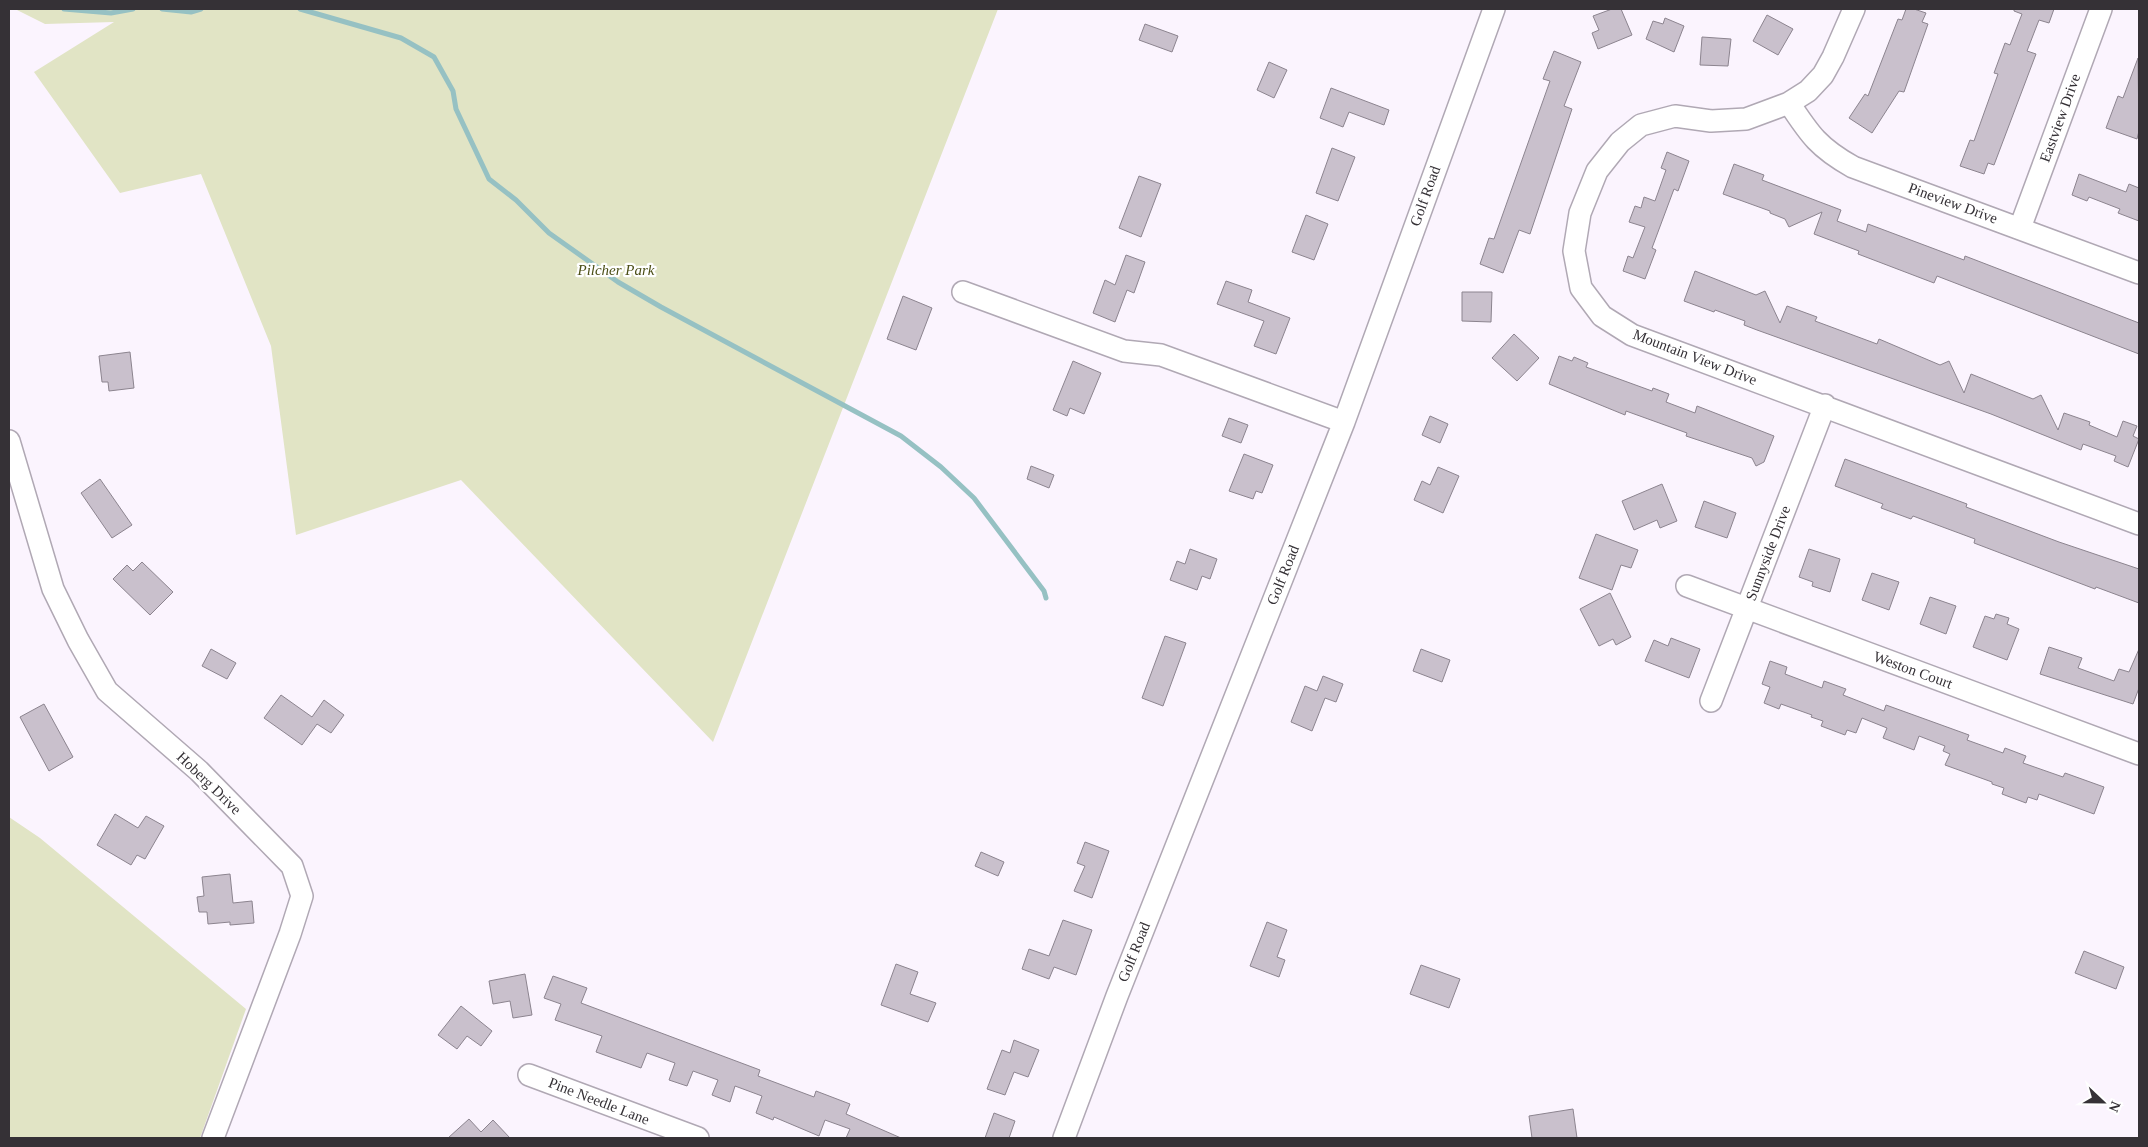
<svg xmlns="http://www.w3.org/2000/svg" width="2148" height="1147" font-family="'Times New Roman',serif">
	<rect width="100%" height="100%" fill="#fbf4fe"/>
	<path fill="#e1e4c5" d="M15,9H998L713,742L461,480L296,535L271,346L201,174L120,193L34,72L114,22L45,24Z
		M9,817L40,838L246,1009L200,1138H9Z"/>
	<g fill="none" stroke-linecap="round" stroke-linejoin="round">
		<path stroke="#96c1c3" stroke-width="5" d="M64,9L111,13L133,9
			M162,9L191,12L201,9
			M300,9L401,38L434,57L453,91L456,109L489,179L516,200L549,233L618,282L661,307L901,436L941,467L974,498L1044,591L1046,598"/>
	</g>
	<path fill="#c9c0cc" stroke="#8c848f" d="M1612,9H1621L1632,35L1598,49L1592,33L1599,30L1593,16Z
		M1906,9H1914L1926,13L1922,22L1928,24L1904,92L1899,91L1872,133L1849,118L1865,94L1868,96L1898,19L1902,20Z
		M2014,9H2054L2049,23L2039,20L2027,51L2036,54L1994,165L1988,163L1984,174L1960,166L1970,140L1974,141L1998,74L1994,73L2005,43L2010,45L2022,14L2014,11Z
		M1767,15L1793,29L1778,55L1753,41Z
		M1665,18L1684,26L1674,52L1646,39L1653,21L1663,24Z
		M1145,24L1178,36L1172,52L1139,40Z
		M1702,37L1731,39L1728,66L1700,65Z
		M1554,51L1581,62L1564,106L1572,109L1530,234L1519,230L1503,273L1480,264L1489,238L1494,239L1550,81L1543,79Z
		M2138,58L2139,131L2137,139L2106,128L2118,96L2123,98Z
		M1269,62L1287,70L1274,98L1257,90Z
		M1331,88L1389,110L1384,125L1349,112L1343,127L1320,118Z
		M1332,148L1355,157L1338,201L1316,193Z
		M1667,152L1689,161L1678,191L1674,189L1652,248L1656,250L1645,279L1623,271L1628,256L1633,258L1645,227L1629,222L1635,206L1641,208L1644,197L1655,201L1666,170L1661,168Z
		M1734,164L1764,175L1762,180L1841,210L1837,221L1866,232L1868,224L1964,260L1965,256L2139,323V354L1937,276L1934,283L1858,254L1859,251L1814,234L1822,212L1789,227L1785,219L1770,213V211L1723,194Z
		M2079,174L2126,192L2129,184L2139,188V221L2118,213L2120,209L2089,197L2087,201L2072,195Z
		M1139,176L1161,184L1141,237L1119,228Z
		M1306,215L1328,224L1314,260L1292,252Z
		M1126,255L1145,262L1134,293L1127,290L1115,322L1093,313L1105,280L1115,285Z
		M1695,271L1756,295L1765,291L1780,323L1787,306L1817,317L1815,321L1877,344L1879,339L1940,365L1949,361L1964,393L1971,374L2033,399L2041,395L2058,430L2064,413L2090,422L2089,425L2117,437L2123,421L2137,426L2133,436L2139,439L2128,467L2114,461L2116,456L2083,444L2081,450L1991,414L1757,330L1744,325L1745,321L1715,310L1714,312L1684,301Z
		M1226,281L1252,290L1248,302L1290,318L1276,354L1254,346L1264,321L1217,304Z
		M1462,292H1492L1491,322L1462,321Z
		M903,296L932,308L916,350L887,339Z
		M1514,334L1539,358L1517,381L1492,358Z
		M130,352L134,388L109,391L108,382H102L99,356Z
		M1559,356L1572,361L1574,357L1588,363L1586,367L1652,391L1653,388L1669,394L1666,402L1695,413L1697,406L1774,436L1764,462L1756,466L1752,458L1686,436L1687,433L1626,411L1625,415L1549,384Z
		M1073,361L1101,373L1084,414L1070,408L1067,416L1053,410Z
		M1430,416L1448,424L1440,443L1422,435Z
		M1229,418L1248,425L1241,443L1222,436Z
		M1244,454L1273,465L1262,493L1256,491L1253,499L1229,491Z
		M1845,459L1967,504L1966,507L2059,542L2139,569V603L2096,587L2095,589L1974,543L1975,539L1913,516L1911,519L1881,508L1883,504L1835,486Z
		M1031,466L1054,475L1049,488L1027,479Z
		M1438,467L1459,476L1443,513L1414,500L1422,481L1430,485Z
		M100,479L132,525L112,538L81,493Z
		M1662,484L1677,521L1660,528L1657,520L1634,530L1622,501Z
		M1704,501L1736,513L1727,538L1695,527Z
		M1596,534L1638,550L1631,568L1621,565L1612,590L1579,578Z
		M1190,549L1217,559L1210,579L1202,576L1197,590L1170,580L1177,561L1185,564Z
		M1809,549L1840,559L1830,592L1812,586L1813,582L1799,577Z
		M142,562L173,592L150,615L113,579L127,565L133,571Z
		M1872,573L1899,582L1889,610L1862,600Z
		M1610,593L1631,637L1616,645L1613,639L1599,646L1580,609Z
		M1930,597L1956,606L1946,634L1920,624Z
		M1996,614L2009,618L2007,624L2019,629L2007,660L1973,647L1985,616L1994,619Z
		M1165,636L1186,643L1163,706L1142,698Z
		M1671,638L1700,649L1689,678L1645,661L1654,640L1668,646Z
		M2049,647L2082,658L2078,668L2114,681L2119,669L2129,672L2139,649V688L2133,704L2040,674Z
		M211,649L236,663L227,679L202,666Z
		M1421,649L1450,660L1442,682L1413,671Z
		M1770,661L1787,667L1785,674L1822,688L1824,681L1846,689L1843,695L1884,711L1886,705L1969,735L1967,740L2003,753L2005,748L2026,756L2023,763L2063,777L2065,773L2104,787L2094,814L2039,794L2037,800L2028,797L2026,803L2002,794L2004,788L1992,784V782L1945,765L1950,754L1943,751L1945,746L1919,736L1914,750L1883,738L1887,728L1862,718L1856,733L1847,730L1845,735L1821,726L1823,721L1811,717L1812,715L1781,704L1779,709L1764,703L1770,687L1762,684Z
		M1323,676L1343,684L1336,702L1325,698L1312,731L1291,722L1305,686L1317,691Z
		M281,695L312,717L324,700L344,715L331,733L317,724L302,745L264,718Z
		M44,704L73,757L49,771L20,717Z
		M115,814L138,828L146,816L164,826L145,859L137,855L131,865L97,845Z
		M1085,842L1109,851L1092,898L1074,891L1085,866L1077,863Z
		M981,852L1004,862L998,876L975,866Z
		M230,874L233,903L252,901L254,923L230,925V922L208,924L207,912H199L197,897L204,896L202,877Z
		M1063,920L1092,930L1076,975L1054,967L1049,979L1022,969L1029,949L1049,956Z
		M1267,922L1287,930L1277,957L1285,960L1279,977L1250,966Z
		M2084,951L2124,967L2116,989L2075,973Z
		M896,964L918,972L910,994L936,1003L928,1022L881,1005Z
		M1421,965L1460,979L1449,1008L1410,994Z
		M525,974L532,1015L513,1018L510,1001L493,1004L489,981Z
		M553,976L587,988L581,1003L760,1070L758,1076L814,1097L816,1091L850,1104L846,1114L901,1138H846L850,1129L825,1120L819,1136L774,1117L773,1120L756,1113L762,1096L735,1086L730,1102L712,1095L718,1080L693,1071L687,1086L669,1080L675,1063L647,1053L641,1068L596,1052L602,1036L555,1020L561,1004L544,998Z
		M461,1006L492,1031L481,1046L467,1036L457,1049L438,1035Z
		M1014,1040L1039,1050L1028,1077L1014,1072L1005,1095L987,1089L1002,1050L1010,1053Z
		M1573,1109L1577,1138H1532L1529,1116Z
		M994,1113L1015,1121L1009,1138H985Z
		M469,1119L481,1132L493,1120L510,1138H448Z"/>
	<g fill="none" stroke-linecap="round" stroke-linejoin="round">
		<g stroke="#b0a8b4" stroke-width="24">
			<path id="minor" d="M1854,9L1833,57L1823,75L1808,91L1789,103L1746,119L1711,121L1675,116L1641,125L1620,142L1597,171L1580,213L1574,251L1581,288L1602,316L1632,335L2139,524
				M1789,103C1810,135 1819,148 1853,167L2139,273
				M2020,228L2101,9
				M963,292L1124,351L1161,355L1344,422
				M9,441L53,589L78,640L107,691L199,771L292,866L302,896L290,934L213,1138
				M1687,586L2139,754
				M1711,701L1825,405
				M529,1075L698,1138
				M1064,1138L1117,996L1344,422L1494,9"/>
		</g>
		<use href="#minor" stroke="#fff" stroke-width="21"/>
	</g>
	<g text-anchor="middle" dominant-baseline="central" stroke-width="4.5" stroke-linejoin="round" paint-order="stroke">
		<g font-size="15" fill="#353136" stroke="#fff">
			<text transform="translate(2060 118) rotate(-70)">Eastview Drive</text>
			<text transform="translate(1425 196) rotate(-70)">Golf Road</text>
			<text transform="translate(1953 203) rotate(20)">Pineview Drive</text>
			<text transform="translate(1695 357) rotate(21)">Mountain View Drive</text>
			<text transform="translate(1768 553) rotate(-69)">Sunnyside Drive</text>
			<text transform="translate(1283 575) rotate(-68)">Golf Road</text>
			<text transform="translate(1913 670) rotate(20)">Weston Court</text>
			<text transform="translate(209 783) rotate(44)">Hoberg Drive</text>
			<text transform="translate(1134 952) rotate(-68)">Golf Road</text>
			<text transform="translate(599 1101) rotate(21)">Pine Needle Lane</text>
		</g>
		<g font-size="15" font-style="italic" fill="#4c4f17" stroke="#fff">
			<text x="616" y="270">Pilcher Park</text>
		</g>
	</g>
	<rect width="2148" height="1147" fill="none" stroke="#353136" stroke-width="20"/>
	<g transform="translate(2103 1102) rotate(112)" stroke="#ffffff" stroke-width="4" paint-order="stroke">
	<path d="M0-4L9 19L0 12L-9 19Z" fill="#353136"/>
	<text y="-8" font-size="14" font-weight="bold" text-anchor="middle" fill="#353136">N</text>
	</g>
</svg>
